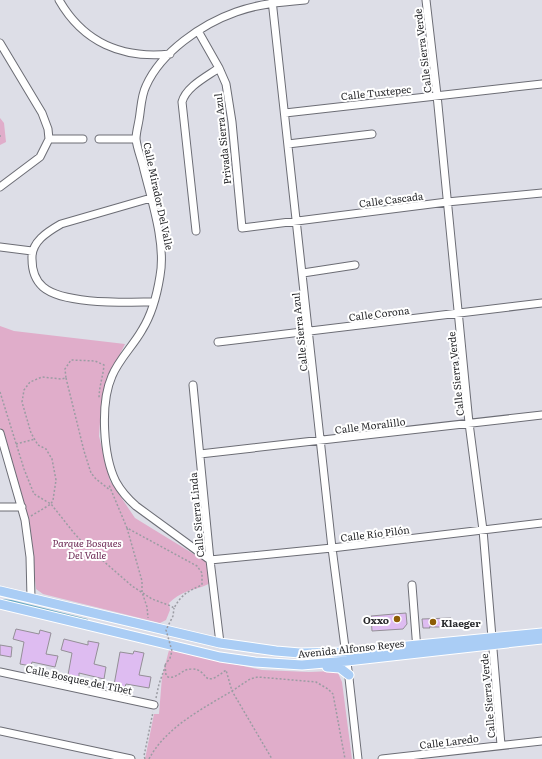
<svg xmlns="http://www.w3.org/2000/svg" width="542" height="759" font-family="Literata,serif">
	<rect width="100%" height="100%" fill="#dddee7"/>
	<path fill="#e0adca" d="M0,118L4,123L6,142L0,145Z
		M0,326L14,331L125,344L108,378L101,408L99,436L110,481L135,518L210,564L214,580C206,587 197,588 188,591C180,594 174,598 169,603L170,610L166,620L160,623L156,622L43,594L36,589L29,525L16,476L0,427Z
		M169,650L262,670L309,672L334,671L338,673L342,682L352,759H145L154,714H159L162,677Z"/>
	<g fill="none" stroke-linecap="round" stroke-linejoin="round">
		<path stroke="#61a8c2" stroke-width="2" d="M2,600L11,601L87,620"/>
	</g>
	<path fill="#debcf1" stroke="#948f97" d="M406,613L407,624L403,629L372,631L371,616Z
		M451,618L452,627H429L430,628H423L422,619Z
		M16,629L39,634L40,630L51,633L46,654L58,656L55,667L32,662L31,666L20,664L24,642L13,639Z
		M64,639L88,645V641L99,643L94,664L106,667L104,679L79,673V677L68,675L72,653L61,650Z
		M0,645L12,647L11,657L0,655Z
		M134,651L144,653L139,675L151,677L149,688L126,684L125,687L114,685L120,652L133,654Z"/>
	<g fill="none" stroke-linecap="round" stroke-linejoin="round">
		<g stroke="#6c6d75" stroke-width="9">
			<path id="minor" d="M59,0C83,42 122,59 170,54
				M272,0L332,548L349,678L358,759
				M305,0C281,2 258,4 236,12C202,24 161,52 146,86C141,96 141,109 139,120C138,126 136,133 136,139C137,149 142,160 144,170C152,202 166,244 160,276C157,295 152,314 142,330C133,346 119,359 112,376C100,403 103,456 116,482C121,491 128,499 136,506L210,560L332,548L542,523
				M426,0L437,95L469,423L483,530L501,745
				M198,31L219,68L226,84L232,122L242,228L447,202L542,193
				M0,43L42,113L48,129L49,139L40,157L0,187
				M285,113L542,84
				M49,139H83
				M99,139H136
				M288,144L372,134
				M151,198L61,224C47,232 31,242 32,259C32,270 35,280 43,287C64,305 127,302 154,302
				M196,231L182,102C186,87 206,77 219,68
				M0,247L32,251
				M303,273L355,265
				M218,342L542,303
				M193,385L210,560L220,643
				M0,433L25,520L30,557L31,598
				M200,454L542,415
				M0,507H22
				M412,585L417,650
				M0,672L154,705
				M0,731L131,759
				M382,759L542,741"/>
		</g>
		<g stroke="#fff" stroke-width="11">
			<path id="major" d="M0,591L220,643L276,651L300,653L346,652L542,633
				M0,604L220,657L255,662L302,665L347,661L542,639
				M327,667L340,668L349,675"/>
		</g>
		<path stroke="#9b9ca3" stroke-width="1.5" stroke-dasharray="2 2" stroke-linecap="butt" d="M0,135V139
			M66,378L84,451L91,473L96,479L110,490
			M0,392L24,469L34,494L51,504L74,533L86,546L132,586L152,599L171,606L174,608C182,594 188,591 202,585V573L197,566L127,528L109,485
			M16,444L35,439
			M31,516L51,504L53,500L56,480L52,459L46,449L38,445L31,433L22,402L24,390L30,382L42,377L61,379L66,378L65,369L71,360L95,361L104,365C103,377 99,386 99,399
			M127,528L142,581V592L147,607L148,618
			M165,665L166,675L168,677C177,679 182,669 191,669C210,668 200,691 226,670L232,691L250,679L258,677L316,682L328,689L333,694L345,759
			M156,698L159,684L165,667
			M145,759L144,756L153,712
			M149,759C166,727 202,709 232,691L272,759"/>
		<use href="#minor" stroke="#fff" stroke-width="7"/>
		<use href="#major" stroke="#aacdf5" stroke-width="9"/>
		<path stroke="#9b9ca3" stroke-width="1.5" stroke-dasharray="2 2" stroke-linecap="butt" d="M165,665L170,658L172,651L166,630L173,616L174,608"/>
	</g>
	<g fill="#8d5d05" stroke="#fff" stroke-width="1.5">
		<circle cx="397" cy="619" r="4"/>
		<circle cx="433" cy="622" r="4"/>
	</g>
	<g text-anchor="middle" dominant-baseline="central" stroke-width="4" stroke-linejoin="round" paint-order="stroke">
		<g font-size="10" fill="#28292c" stroke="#fff">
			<text transform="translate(422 51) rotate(-97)">Calle Sierra Verde</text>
			<text transform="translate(376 92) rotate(-6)">Calle Tuxtepec</text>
			<text transform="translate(222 139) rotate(-96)">Privada Sierra Azul</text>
			<text transform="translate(159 196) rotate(78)">Calle Mirador Del Valle</text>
			<text transform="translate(391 199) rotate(-7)">Calle Cascada</text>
			<text transform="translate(379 313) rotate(-7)">Calle Corona</text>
			<text transform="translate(299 332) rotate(-96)">Calle Sierra Azul</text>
			<text transform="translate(455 374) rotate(-96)">Calle Sierra Verde</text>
			<text transform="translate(370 425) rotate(-7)">Calle Moralillo</text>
			<text transform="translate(196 515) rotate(-95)">Calle Sierra Linda</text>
			<text transform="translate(375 533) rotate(-7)">Calle Río Pilón</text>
			<text transform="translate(351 648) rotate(-6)">Avenida Alfonso Reyes</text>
			<text transform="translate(79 679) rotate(12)">Calle Bosques del Tíbet</text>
			<text transform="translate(487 696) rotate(-95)">Calle Sierra Verde</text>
			<text transform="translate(449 741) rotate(-7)">Calle Laredo</text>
		</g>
		<g font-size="10" font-style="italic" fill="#6d2955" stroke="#fff">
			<text x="87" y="542">Parque Bosques<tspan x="87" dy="12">Del Valle</tspan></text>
		</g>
		<g font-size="10" font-weight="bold" fill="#28292c" stroke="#fff" text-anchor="end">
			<text x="389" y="619">Oxxo</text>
			<text x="441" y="622" text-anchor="start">Klaeger</text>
		</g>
	</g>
</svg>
